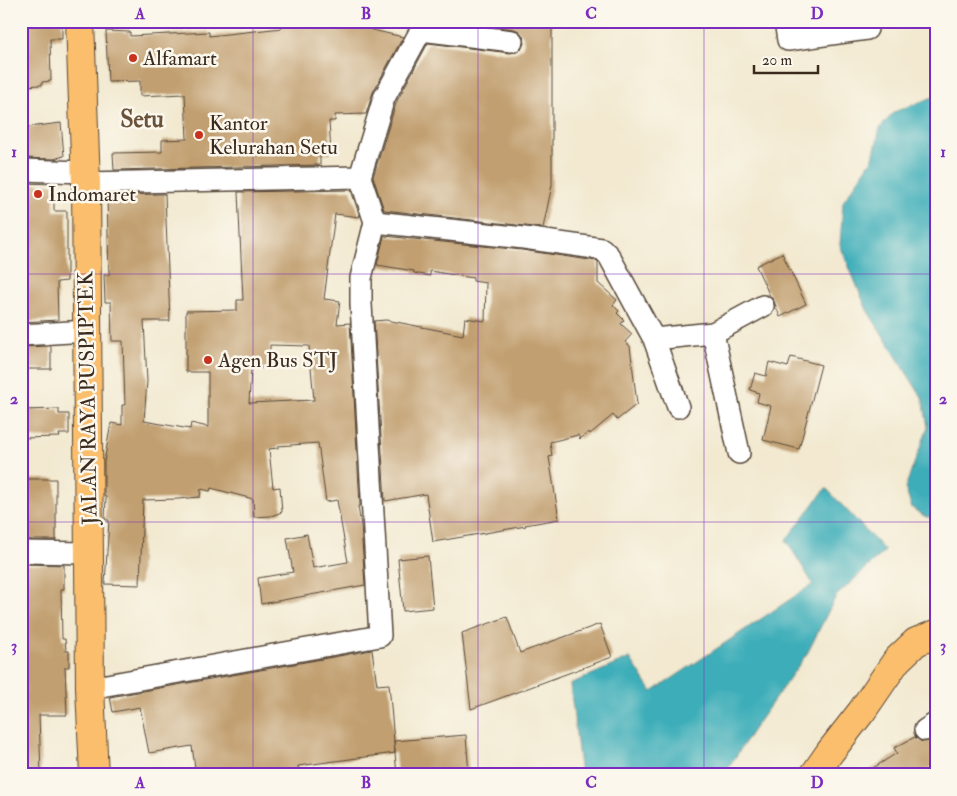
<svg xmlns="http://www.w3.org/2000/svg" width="957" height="796" font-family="'IM FELL Double Pica',serif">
	<rect width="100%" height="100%" fill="#fbf7ec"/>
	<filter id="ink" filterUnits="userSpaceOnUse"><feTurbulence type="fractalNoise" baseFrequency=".02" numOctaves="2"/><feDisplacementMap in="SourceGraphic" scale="10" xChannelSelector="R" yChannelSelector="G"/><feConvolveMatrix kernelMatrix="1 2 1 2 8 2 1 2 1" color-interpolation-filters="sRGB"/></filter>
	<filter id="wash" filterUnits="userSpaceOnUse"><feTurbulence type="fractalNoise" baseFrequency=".0096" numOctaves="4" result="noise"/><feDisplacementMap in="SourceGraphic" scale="20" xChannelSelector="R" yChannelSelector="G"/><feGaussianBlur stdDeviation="1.12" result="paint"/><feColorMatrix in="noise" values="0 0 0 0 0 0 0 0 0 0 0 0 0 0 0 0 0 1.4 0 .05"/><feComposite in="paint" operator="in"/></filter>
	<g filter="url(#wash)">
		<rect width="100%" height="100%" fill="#f2e9d0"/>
		<path fill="#3eaeb9" stroke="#3c6c6c" d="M936,96V517H926L912,508L905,488L928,427L923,399L867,310L840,245L843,202L873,158L880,128L894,112Z
			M826,488L885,551L836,596L808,652L752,731L724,775H581L570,684L630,658L652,692L813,584L786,540Z"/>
		<g id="blocks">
			<path fill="#c19f70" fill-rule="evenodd" d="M21,21H62V39H50L51,81L42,82V85L21,86Z
				M281,21H333L403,37L373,92L366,114L335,115V121H329L331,154H320V165L114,170L113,153L162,152V140L187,139L185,94L140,96V81L108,82L106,31L130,32V36L209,32V36L282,28Z
				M453,21H552V185L543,228L384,210L373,177L396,103L428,43L510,53L517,52L522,48L524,43L523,36L519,31L514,29Z
				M61,123L64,156L54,159L21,158V128Z
				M21,183L54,184V211H67V281L57,282L58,320L21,322Z
				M351,190L360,217L335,214L324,299L340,301L337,324L350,323L360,506H358L361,526L365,585L261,604L258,578L293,572L287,538L307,534L313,568L348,562L337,500L326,502L318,443L278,446V448L269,449L273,488L280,487L282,512L271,516L254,517L253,499L211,488L210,491L201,489L200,497L178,499L143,500L140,585L105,584L109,520H105L106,497L104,496V462L111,423L122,425V405H125L123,341H112L111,302H105L104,275H109L107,195L165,194L170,321H144L147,381L144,421L190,429L191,423L208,427V372H186V311L237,310V300H243L238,192ZM270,345L309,346L314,400L249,403L251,368H270Z
				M384,236L522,250L596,261L598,263V283L617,300L613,305L619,311L617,313L624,320L621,324L632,334L625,342L630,346L637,404L617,420L613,415L590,434L589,432L580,439L578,435L550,442L552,456L549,457L559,519L525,525L526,526L433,542L426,494L385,501L374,321L386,320L463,335L465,318L485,321L486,283L473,281V278L430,271V276L414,273V271L377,265Z
				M782,253L806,304L780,317L774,301L770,296L756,266Z
				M51,346V369H21V347Z
				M791,357L821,365L799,449L763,440L771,406L757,402L759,393L750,390L755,373L766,376L769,362L788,367Z
				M59,409V414H69V434H59L60,437L21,438V410Z
				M21,479H56V540H21Z
				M428,556L433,608L403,611L398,559Z
				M21,564L64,565V589H61L62,639H65L66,651H69V667H65L67,715H39L41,775H21Z
				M507,617L520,653L600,624L612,657L471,709L462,633Z
				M372,650L377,685L389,684L395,753L298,766L299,775H196L192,746L149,753L140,707L113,712L110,697Z
				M466,735L469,775H397L394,741Z
				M915,737L920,741L925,742L936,738V765L918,775H862L897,753L894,748Z"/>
		</g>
	</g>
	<g filter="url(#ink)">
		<use href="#blocks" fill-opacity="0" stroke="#564739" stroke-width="1"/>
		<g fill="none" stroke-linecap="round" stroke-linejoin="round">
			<g stroke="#564739" stroke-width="24">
				<path id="minor" d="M785,21L788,40L867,29L866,21
					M421,30L512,41
					M21,170L85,172
					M86,183L360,177
					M375,222L524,238L602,249L609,256L654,339L678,407
					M713,333L739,453
					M21,335L87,331
					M654,339L713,333L763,306
					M21,552L90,553
					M90,688L380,636L361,304V278L375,222L360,177L384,98L426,21
					M925,730L936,723"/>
			</g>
			<g stroke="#564739" stroke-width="30">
				<path id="primary" d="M80,21L86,183L90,688L94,775
					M814,775L830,752L862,711L897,660L916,642L936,634"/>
			</g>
			<use href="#minor" stroke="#fff" stroke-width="21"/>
			<use href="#primary" stroke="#fabe6d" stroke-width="28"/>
		</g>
	</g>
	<path fill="none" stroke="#7b2cbf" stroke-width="1" stroke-opacity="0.55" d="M253,21V775M478,21V775M704,21V775M21,274H936M21,522H936"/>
	<g fill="#c8321e" stroke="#fbf7ec" stroke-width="2">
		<circle cx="133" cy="58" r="5"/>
		<circle cx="199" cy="135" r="5"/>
		<circle cx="38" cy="194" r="5"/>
		<circle cx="208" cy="360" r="5"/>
	</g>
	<g text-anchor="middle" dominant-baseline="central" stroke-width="5" stroke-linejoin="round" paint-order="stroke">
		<g font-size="21" fill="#3b2a1e" stroke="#fbf7ec" text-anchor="start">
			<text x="143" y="58">Alfamart</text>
			<text x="209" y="123">Kantor<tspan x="209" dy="24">Kelurahan Setu</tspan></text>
			<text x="48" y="194">Indomaret</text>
			<text x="218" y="360">Agen Bus STJ</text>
		</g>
		<g font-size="21" fill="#3b2a1e" stroke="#fbf7ec">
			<text transform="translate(88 398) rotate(-91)">JALAN RAYA PUSPIPTEK</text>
		</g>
		<g font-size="24" font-weight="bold" fill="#6a533b" stroke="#fbf7ec">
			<text x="142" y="119">Setu</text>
		</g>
	</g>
	<rect width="957" height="796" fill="none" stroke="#fbf7ec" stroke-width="55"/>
	<path d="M754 65v8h64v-8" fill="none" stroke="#3b2a1e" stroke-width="2.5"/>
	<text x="762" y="65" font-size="15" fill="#3b2a1e" stroke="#fbf7ec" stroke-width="4" paint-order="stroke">20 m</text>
	<rect x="28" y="28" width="902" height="740" fill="none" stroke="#7b2cbf" stroke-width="2"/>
	<g font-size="16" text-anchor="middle" font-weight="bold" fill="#7b2cbf">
		<text x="140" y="19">A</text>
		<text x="366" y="19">B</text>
		<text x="591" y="19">C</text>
		<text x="817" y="19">D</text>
		<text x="14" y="157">1</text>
		<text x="943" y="157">1</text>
		<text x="14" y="404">2</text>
		<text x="943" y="404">2</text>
		<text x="14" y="651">3</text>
		<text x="943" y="651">3</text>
		<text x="140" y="788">A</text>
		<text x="366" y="788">B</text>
		<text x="591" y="788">C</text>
		<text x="817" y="788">D</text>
	</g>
</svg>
